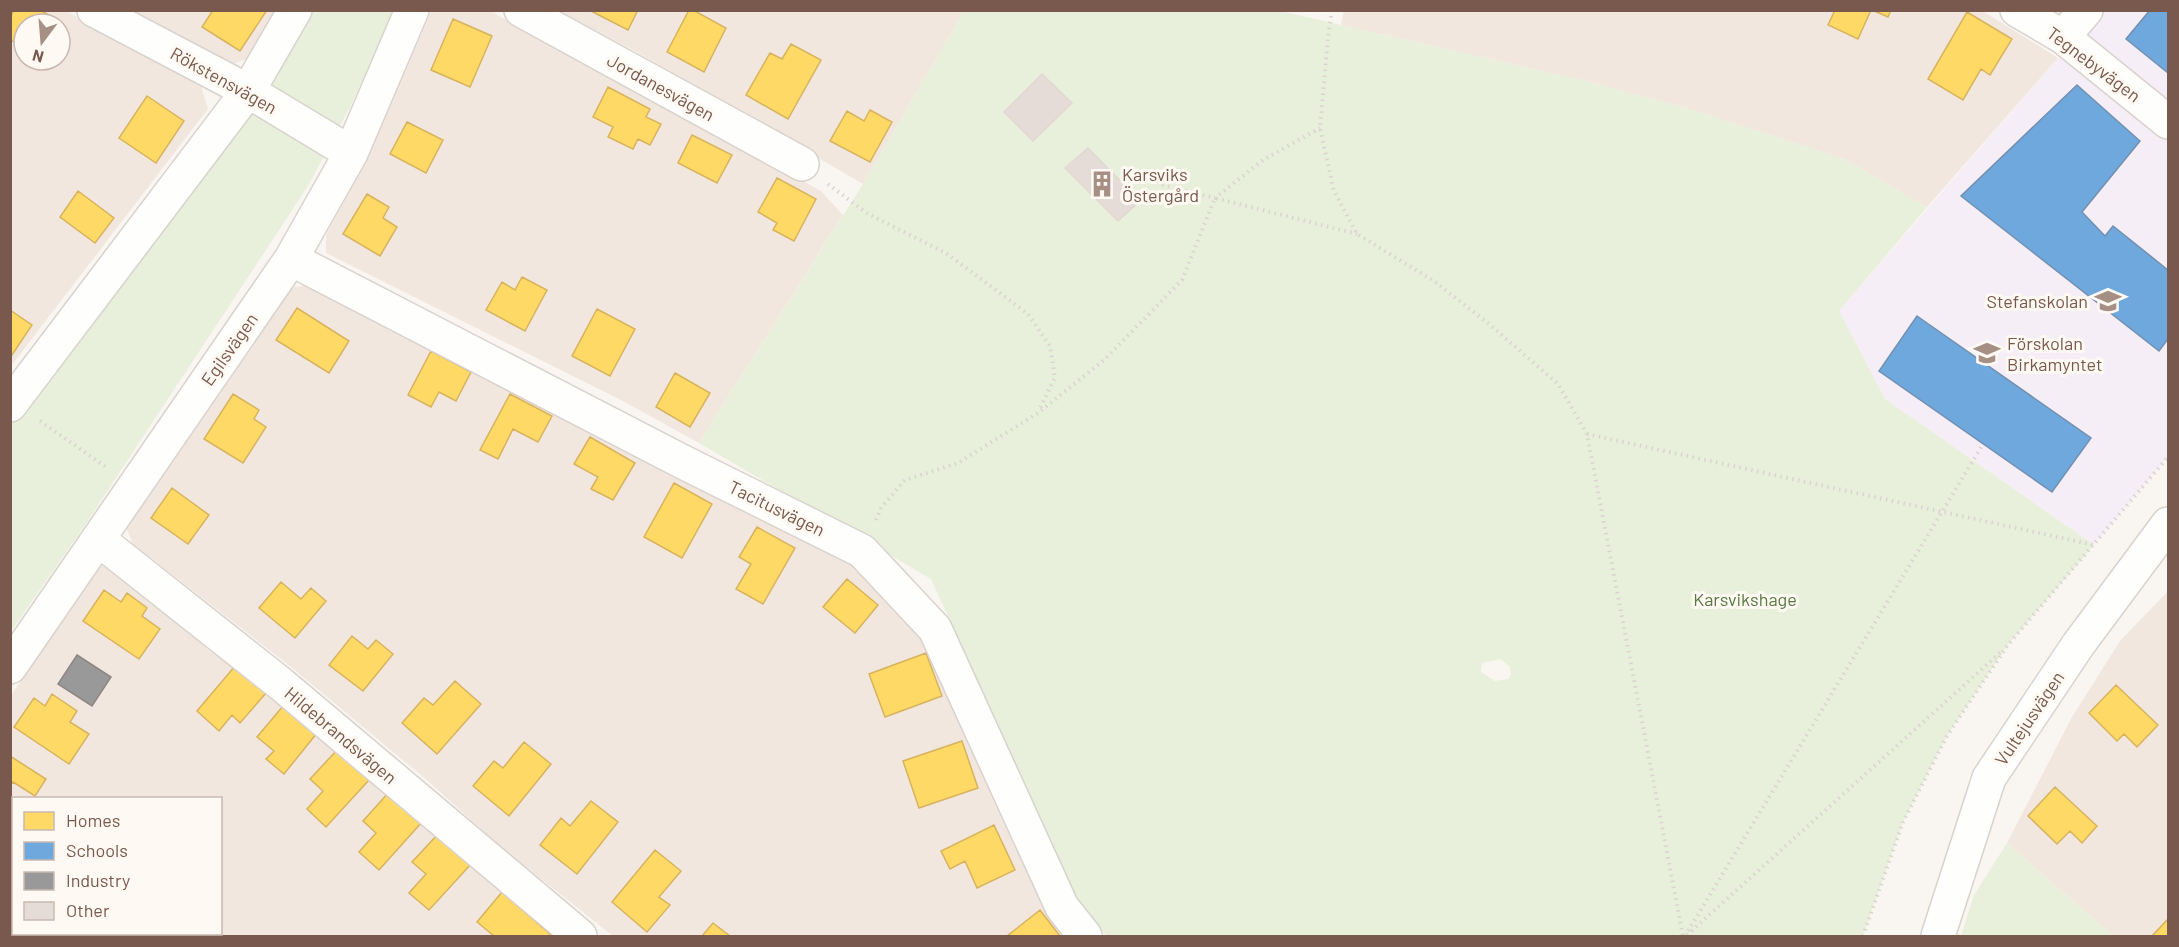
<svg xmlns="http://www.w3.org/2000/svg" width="2179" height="947" font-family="Barlow,sans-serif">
	<rect width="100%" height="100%" fill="#f9f5f0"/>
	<path fill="#f2e7de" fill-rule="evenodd" d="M432,10L490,11L821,191L843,215L699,443L623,401L326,253V235L368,158Z
		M1344,10H1981L2058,58L1927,207L1844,159L1689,109L1590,82L1341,25Z
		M10,11H66L201,86L208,109L11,366ZM24,24H60V60H24Z
		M125,11H282L253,56L226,67Z
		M559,11H964L863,184L635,51Z
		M306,286L564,415L739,508L854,563L929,638L1072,936H613L501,847L428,781L291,667L132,543L126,526L286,287Z
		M99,565L136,579L208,650L340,745L567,936H97L93,934H220V798H14L13,872L10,870V697Z
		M2168,591V936H2113L2007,843L2072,717L2120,641Z"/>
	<path fill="#f5eef6" d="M2099,11H2168V457L2094,545L1885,399L1839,311Z"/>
	<path fill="#e8f0db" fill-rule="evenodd" d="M314,11H395L349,109L308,186L81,531L11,631L10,426L246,110Z
		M964,11H1280L1590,82L1689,109L1844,159L1927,207L1839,311L1885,399L2094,545L2007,646L1947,736L1903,822L1863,936H1107L1079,903L931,579L699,443L863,184ZM1501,659L1510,667L1511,674L1509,679L1495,681L1481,672L1482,663Z
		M2007,843L2113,936H1961L1974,895Z"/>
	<path fill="#ffd966" stroke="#d7b35e" stroke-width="1.5" d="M14,10H40L58,20L56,24H24V47L10,40V18Z
		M213,10H267L240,51L202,27Z
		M589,10H638L628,30Z
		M689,10H693L726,28L704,72L667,52Z
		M1835,10H1871L1858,39L1828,25Z
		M1872,10H1891L1888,17Z
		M1967,12L2012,39L1990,75L1981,69L1963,100L1928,79Z
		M453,19L492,36L470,87L431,70Z
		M791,44L821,60L788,119L746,95L770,53L782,59Z
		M608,87L650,109L646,117L661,124L650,145L638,139L633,149L608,137L613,127L593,117Z
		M147,96L184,121L156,163L119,138Z
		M870,110L892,122L870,162L830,141L847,111L864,121Z
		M407,122L443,140L426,173L390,154Z
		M692,135L732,155L717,183L678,163Z
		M777,178L816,199L794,241L773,230L777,223L758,212Z
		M78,191L114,218L95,243L60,217Z
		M367,194L389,207L383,218L397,227L380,256L343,234Z
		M522,277L547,290L525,331L486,310L502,282L515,290Z
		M297,308L349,341L329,373L276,340Z
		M597,309L635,329L610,376L572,356Z
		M10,310L32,325L12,355L10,354Z
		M431,351L471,372L456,401L439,392L431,407L408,395Z
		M675,373L710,393L690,427L656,407Z
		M233,394L259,410L254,419L266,427L243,463L204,439Z
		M510,394L552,416L538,442L513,429L498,459L480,450Z
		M590,437L635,463L613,500L591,489L598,477L574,464Z
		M674,483L712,504L682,558L644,537Z
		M172,488L209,515L188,544L151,518Z
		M757,527L795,548L763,604L736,589L751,564L739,557Z
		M847,579L878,605L855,633L823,607Z
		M281,582L301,599L311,588L326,601L295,638L259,608Z
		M104,590L121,602L127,593L147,608L142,616L160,629L139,659L83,621Z
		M352,636L368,649L376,640L393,654L363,691L329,665Z
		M926,653L942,696L885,717L869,674Z
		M235,666L266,693L240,723L232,715L219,731L197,711Z
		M455,681L481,704L437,754L402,723L424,698L433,705Z
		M2116,685L2158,725L2137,747L2124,734L2117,741L2089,713Z
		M52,694L77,711L70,722L89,734L69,764L14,727L34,698L45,706Z
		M283,706L317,733L284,774L266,759L274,751L257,737Z
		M962,741L978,788L919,808L903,761Z
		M524,742L551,764L509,816L473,786L494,761L503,768Z
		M337,750L369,780L326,827L307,809L323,791L310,779Z
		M10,756L46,779L35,796L13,782L10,785Z
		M2055,787L2097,826L2082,843L2070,831L2057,844L2028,816Z
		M389,792L422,822L379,870L359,852L376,833L363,821Z
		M591,801L618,822L577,874L540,845L561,818L570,826Z
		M994,825L1015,870L977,888L965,861L950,869L941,851Z
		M439,833L472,863L429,910L409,893L426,874L412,862Z
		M655,850L681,871L659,897L670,905L647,932L612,902Z
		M502,892L550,934L548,936H494L477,922Z
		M1040,910L1060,936H1007Z
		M2168,919V936H2152Z
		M713,923L730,936H702Z
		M108,934H129L127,936H106Z
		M163,934H196L193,936H161Z"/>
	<path fill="#6fa8dc" stroke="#7290b1" stroke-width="1.5" d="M2150,10H2168V73L2126,39Z
		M2077,85L2140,141L2082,212L2105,236L2113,226L2168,270V339L2159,351L1961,196Z
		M1917,316L2091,438L2052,492L1879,371Z"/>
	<path fill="#999" stroke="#8f8682" stroke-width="1.5" d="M77,655L111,677L92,706L58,684Z"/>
	<path fill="#e6dcd7" stroke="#e2d7d1" stroke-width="1.5" d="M1042,74L1072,103L1033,141L1004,112Z
		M1088,148L1140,201L1118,221L1065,168Z"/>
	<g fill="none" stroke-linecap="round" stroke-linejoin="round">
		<g stroke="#d9d2cd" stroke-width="36">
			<path id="street" d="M94,10L248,91L351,153
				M521,10L802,164
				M2017,10L2063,37L2168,122
				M2063,37L2086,10
				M291,259L683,462L862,551L935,629L1062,907L1085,936
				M10,405L248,91L295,10
				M98,539L281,684L580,936
				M10,667L291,259L351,153L412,10
				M1938,936L1989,778L2078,645L2168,524"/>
		</g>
		<path stroke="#dbd3d0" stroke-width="4" stroke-dasharray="1.5 4.5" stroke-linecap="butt" d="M1332,10L1328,37L1320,128L1334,191L1357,234L1434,281L1489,324L1558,384L1587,434L1683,936
			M828,184L868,214L946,253L1028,314L1050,346L1055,378L1039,410
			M1162,185L1215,198L1263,160L1320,128
			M40,421L106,467
			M1587,434L2094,545
			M876,520L881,508L905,480L958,463L1038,413L1104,360L1182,280L1215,198L1357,234
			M10,881L14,883
			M80,934L84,936
			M1687,935L2002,651
			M1685,936L1983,444
			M1863,936L1903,822L1947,736L2007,646L2168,457"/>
		<use href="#street" stroke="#fefefd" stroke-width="33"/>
	</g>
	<defs>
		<g id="building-bare" transform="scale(2.07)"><path d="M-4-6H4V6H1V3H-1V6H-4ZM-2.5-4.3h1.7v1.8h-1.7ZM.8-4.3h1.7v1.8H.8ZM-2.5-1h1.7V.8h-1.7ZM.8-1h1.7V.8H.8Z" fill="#a69086" stroke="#fff9f3" stroke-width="2.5" paint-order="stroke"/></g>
		<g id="school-bare" transform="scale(2.07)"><path d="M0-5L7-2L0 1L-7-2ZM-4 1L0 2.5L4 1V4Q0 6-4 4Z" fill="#a69086" stroke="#fff9f3" stroke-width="2.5" paint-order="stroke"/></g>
	</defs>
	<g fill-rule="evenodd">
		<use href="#building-bare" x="1102" y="184"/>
		<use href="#school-bare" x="2108" y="301"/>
		<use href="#school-bare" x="1987" y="353"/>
	</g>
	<g text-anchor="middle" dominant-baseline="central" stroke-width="6" stroke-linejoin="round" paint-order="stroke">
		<g font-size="18" fill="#79594d" stroke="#fff9f3">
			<text transform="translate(2094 64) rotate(37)">Tegnebyvägen</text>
			<text transform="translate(224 80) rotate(29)">Rökstensvägen</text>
			<text transform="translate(661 87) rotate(29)">Jordanesvägen</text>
			<text transform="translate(229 349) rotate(-55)">Egilsvägen</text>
			<text transform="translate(777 508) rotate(26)">Tacitusvägen</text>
			<text transform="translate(2029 718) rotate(-56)">Vultejusvägen</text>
			<text transform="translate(341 735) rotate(40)">Hildebrandsvägen</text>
		</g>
		<g font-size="18" fill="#79594d" stroke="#fff9f3" text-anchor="start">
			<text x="1122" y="174">Karsviks<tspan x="1122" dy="21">Östergård</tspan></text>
			<text x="2088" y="301" text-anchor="end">Stefanskolan</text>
			<text x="2007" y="343">Förskolan<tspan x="2007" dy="21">Birkamyntet</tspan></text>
		</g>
		<g font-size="18" fill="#587942" stroke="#fff9f3">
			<text x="1745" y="599">Karsvikshage</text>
		</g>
	</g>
	<rect width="2179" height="947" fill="none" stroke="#79594d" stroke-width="24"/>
	<rect x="12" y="797" width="210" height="138" fill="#fff9f3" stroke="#c9b9b1" stroke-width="1.5"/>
	<rect x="24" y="812" width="30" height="18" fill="#ffd966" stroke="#c9b9b1" stroke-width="1.5"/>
	<text x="66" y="827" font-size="18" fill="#79594d">Homes</text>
	<rect x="24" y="842" width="30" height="18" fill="#6fa8dc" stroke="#c9b9b1" stroke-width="1.5"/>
	<text x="66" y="857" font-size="18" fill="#79594d">Schools</text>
	<rect x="24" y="872" width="30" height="18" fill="#999999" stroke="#c9b9b1" stroke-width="1.5"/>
	<text x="66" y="887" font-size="18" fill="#79594d">Industry</text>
	<rect x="24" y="902" width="30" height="18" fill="#e6dcd7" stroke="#c9b9b1" stroke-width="1.5"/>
	<text x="66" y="917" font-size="18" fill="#79594d">Other</text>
	<g transform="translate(42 42) rotate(196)"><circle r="28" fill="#fff9f3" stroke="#c9b9b1" stroke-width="1.5"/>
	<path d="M0-4.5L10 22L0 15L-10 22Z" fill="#a69086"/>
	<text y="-9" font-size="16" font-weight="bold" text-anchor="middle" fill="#79594d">N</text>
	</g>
</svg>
